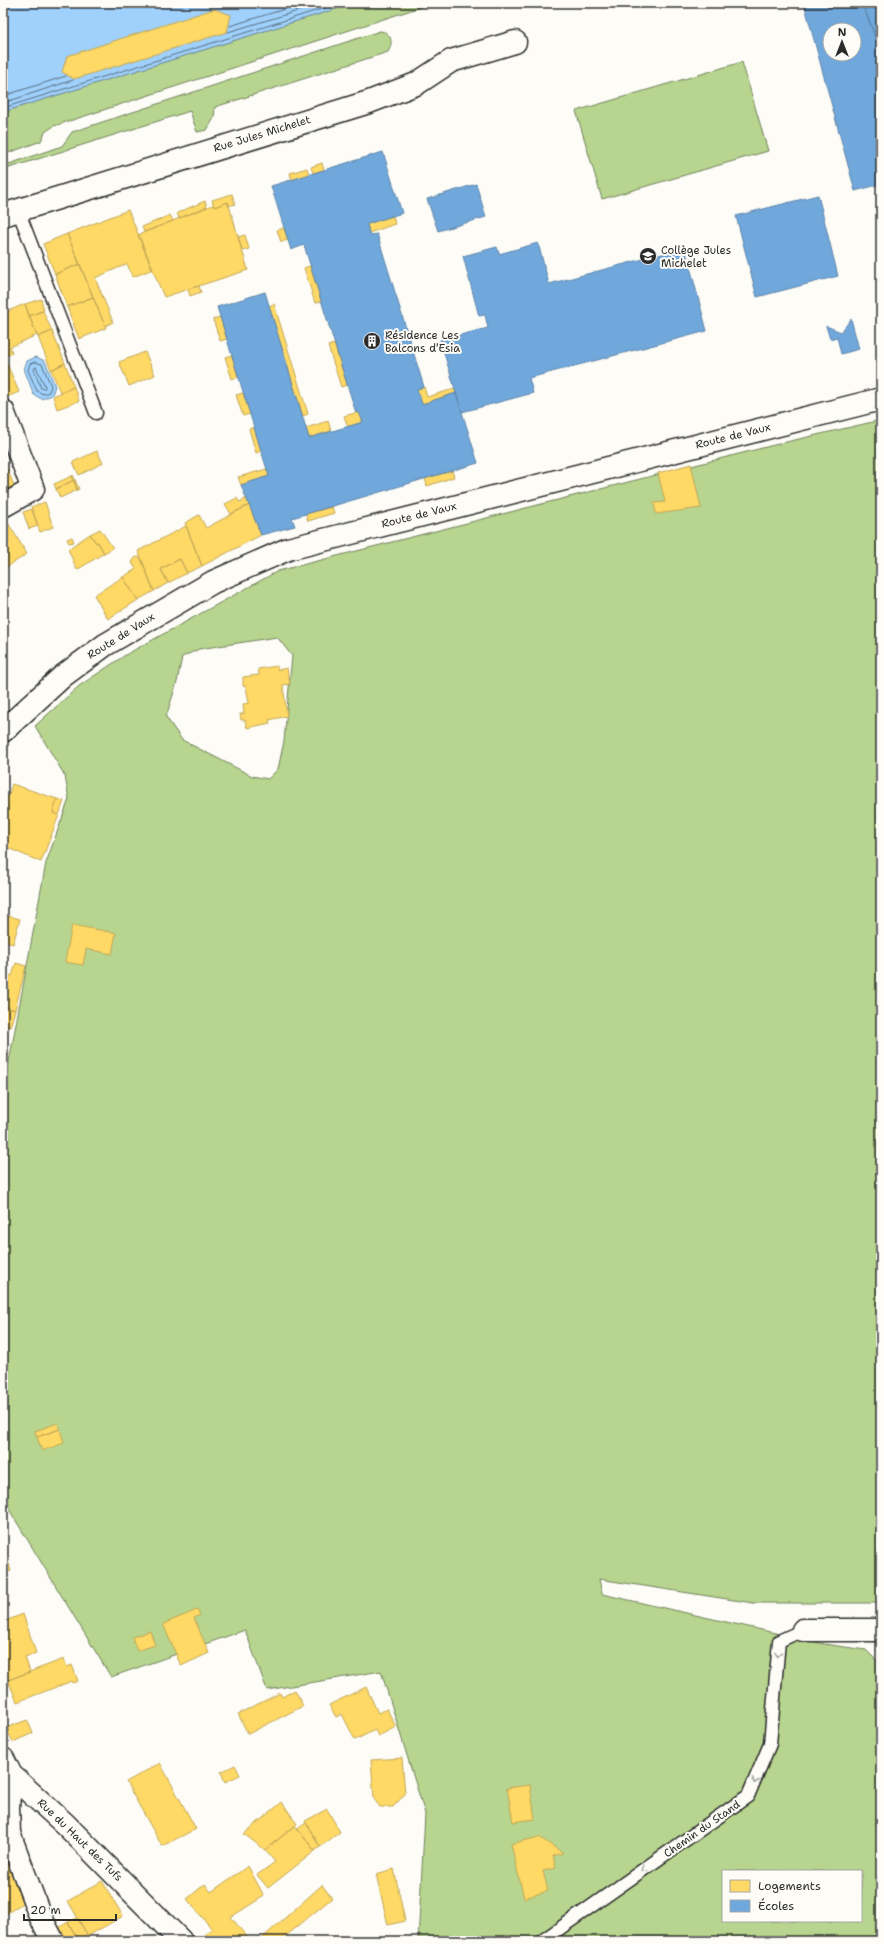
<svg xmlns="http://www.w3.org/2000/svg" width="884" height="1944" font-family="'Shantell Sans',sans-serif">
	<rect width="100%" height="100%" fill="#fdfcf7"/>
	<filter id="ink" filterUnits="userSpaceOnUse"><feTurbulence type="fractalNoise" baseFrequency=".025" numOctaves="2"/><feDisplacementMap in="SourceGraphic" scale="8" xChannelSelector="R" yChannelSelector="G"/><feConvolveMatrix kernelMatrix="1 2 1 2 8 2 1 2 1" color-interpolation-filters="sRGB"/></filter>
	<g filter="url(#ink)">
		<path fill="#b7d58e" stroke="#71805c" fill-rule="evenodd" d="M355,3H433L54,126L45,132L41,141L3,155V112Z
			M380,31C391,32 394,42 388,52L215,107L214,118L207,130L197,132L190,111L3,170V166L62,146L72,132Z
			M742,62L768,151L602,199L576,111Z
			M881,420V1603H753L599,1579L602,1594L824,1644L866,1650L881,1665V1941H418L425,1814L381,1671L267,1690L245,1630L111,1677L7,1506L3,1470V1094L46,863L69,799L65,776L35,726L79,686L127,654L278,571L782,443ZM277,637L292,656L284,741L278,769L268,779L252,776L182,740L166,717L177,682L182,657L199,649ZM723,1871H861V1921H723Z"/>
		<path fill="#9fd1fc" stroke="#718fa8" d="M3,3H355L3,112Z
			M36,357L45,361L55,386L52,395L42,399L34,395L24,369L27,361Z"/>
		<path fill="#ffd966" stroke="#bfa554" d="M214,9L231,15L227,32L74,79L62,72L67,56Z
			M322,163L324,170L313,173L311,167Z
			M307,168L309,175L292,180L290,173Z
			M232,194L235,204L228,206V202L214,207L212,200Z
			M205,201L207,207L179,218L177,213Z
			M228,202L248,270L164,297L138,235L207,207L213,205L214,207Z
			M128,210L153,269L133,277L127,264L95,278L113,322L105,326L67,234Z
			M170,215L173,221L144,232L142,227Z
			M393,216L395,224L369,233L367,224Z
			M284,228L288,240L281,242L277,230Z
			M67,234L80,264L55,274L43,244Z
			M245,235L249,249L242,251L238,237Z
			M80,264L93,297L67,307L55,274Z
			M310,266L321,301L315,303L304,268Z
			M199,286L201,292L190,296L188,289Z
			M93,297L106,328L79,339L67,307Z
			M41,299L44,310L29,316L25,304Z
			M25,304L37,335L10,347L12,353L4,357L19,392L7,397L3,389V313Z
			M274,304L308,414L303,416L269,306Z
			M43,311L52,331L38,337L29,316Z
			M220,317L227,339L220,341L213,319Z
			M52,331L65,363L51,370L38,337Z
			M334,344L347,385L341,387L328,346Z
			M145,352L155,375L129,386L119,362Z
			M232,355L238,377L232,379L225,357Z
			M65,363L74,387L60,392L51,370Z
			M74,387L79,401L57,409L53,396Z
			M424,387L427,397L454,389L456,393L422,404L417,389Z
			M3,389L7,397L3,398Z
			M243,393L250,414L243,416L236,395Z
			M359,412L363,422L348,427L344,416Z
			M328,421L331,431L309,438L306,428Z
			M254,427L261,451L256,453L249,429Z
			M97,451L103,463L79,475L73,462Z
			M5,463L7,469L3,471V464Z
			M691,464L701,508L656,514L654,503L665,502L658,473Z
			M7,469L14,485L7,490L3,481V471Z
			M267,469L269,476L241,485L238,477Z
			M452,471L454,477L427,486L425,478Z
			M73,475L79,489L77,490L72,476Z
			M72,476L74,480L56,489L54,484Z
			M74,480L77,490L60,498L56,489Z
			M237,498L239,502L247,498L249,505L231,514L225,504Z
			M45,502L53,527L40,532L31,507Z
			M249,505L261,535L202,566L185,523L199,515L206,528Z
			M332,507L334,513L308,521L306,514Z
			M32,509L38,526L29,529L23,512Z
			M5,518L27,554L7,567L3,561V520Z
			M186,526L202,566L187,573L180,559L161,569L168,583L154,591L138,551Z
			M100,529L113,548L104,553L98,542L96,543L90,534Z
			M90,534L96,543L98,542L104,553L77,570L68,549Z
			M72,537L74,542L69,543L67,539Z
			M136,557L141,558L154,591L138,600L123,577L136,569L132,563L134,559Z
			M180,559L187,573L168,583L161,569Z
			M123,577L138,600L108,619L94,595Z
			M277,666L278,670L287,668L290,684L283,685L287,716L269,720L270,723L247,728L245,720H241L240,714H244L243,704L249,703L246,687L243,686V677L259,675L258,669Z
			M12,784L57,799L53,813L59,815L41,862L3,846V796L8,797Z
			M57,799L64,801L59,815L53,813Z
			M3,916L9,918V916L20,919L13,944L3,941Z
			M72,925L116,933L112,954L86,949L83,965L65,962Z
			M16,963L26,966L15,1010L3,1006V973L12,976Z
			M3,1006L15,1010L10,1027L3,1025Z
			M58,1423L60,1429L37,1437L35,1431Z
			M60,1429L64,1443L42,1451L37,1437Z
			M9,1564L11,1571L3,1573V1567Z
			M197,1610L200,1615L194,1618L209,1653L181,1666L163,1624Z
			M23,1614L36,1653L25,1657L30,1672L8,1680L3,1668V1641L6,1640L3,1633V1622Z
			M150,1631L155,1645L137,1651L132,1637Z
			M64,1659L67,1667L72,1665L78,1681L73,1683L72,1681L17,1702L8,1680Z
			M3,1668L10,1684L3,1686Z
			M366,1687L378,1713L387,1709L396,1727L378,1736L375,1730L355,1740L342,1714L336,1717L329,1705Z
			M295,1690L303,1706L248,1734L238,1714L280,1693L282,1697Z
			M27,1720L33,1733L13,1742L6,1728Z
			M402,1758L405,1794L393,1807H380L374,1799L371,1760Z
			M160,1763L196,1829L162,1846L126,1782Z
			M235,1765L240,1775L225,1782L221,1772Z
			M530,1785L535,1819L513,1822L507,1788Z
			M282,1802L297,1824L265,1850L244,1834Z
			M327,1809L340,1832L320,1847L305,1821Z
			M306,1823L320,1847L315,1851L297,1829Z
			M295,1826L315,1851L268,1888L257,1875L275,1862L265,1850Z
			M539,1837L563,1853L553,1856L556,1868L543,1871L548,1891L524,1898L511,1844Z
			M6,1858L9,1869L24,1902L3,1916V1860Z
			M248,1866L264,1896L231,1917L246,1936L240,1941H197L212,1929L187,1899L205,1884L211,1892Z
			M394,1869L405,1921L388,1925L376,1874Z
			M102,1881L123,1916L88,1936L68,1901Z
			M322,1885L332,1898L280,1941H259Z
			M77,1918L87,1934L78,1940L68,1922Z
			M68,1922L79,1941H63L57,1929Z
			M246,1936L250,1941H240Z"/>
		<path fill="#6fa8dc" stroke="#5b82a7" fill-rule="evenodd" d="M804,3H862L881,51V184L855,191ZM830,30H854V54H830Z
			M862,3H881L877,5L881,20V51Z
			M881,4V20L877,5Z
			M383,152L402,213L367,224L369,233L370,235L377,234L379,240L424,387L417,389L422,404L456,393L478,463L292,518L295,526L261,535L241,485L269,476L217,307L265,292L309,438L363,422L359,412L356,413L304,245L291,250L271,186Z
			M476,184L486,217L438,231L427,199Z
			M818,195L838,276L757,297L736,216Z
			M538,243L549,284L685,248L707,331L529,378L533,393L462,412L440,340L488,328L485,315L479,316L463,256L497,247L499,254Z
			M851,319L859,349L841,354L837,337L830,339L826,326L841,332Z"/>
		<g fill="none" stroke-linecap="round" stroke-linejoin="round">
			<path stroke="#596d7f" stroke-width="1" d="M230,26L304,3
				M228,32L324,3
				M3,96L66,76
				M3,103L73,80
				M3,108L341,3
				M35,362L42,364L51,386L49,392L43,394L37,391L28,370L30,364Z
				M36,367L45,386L44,389L41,388L34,370Z"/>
			<g stroke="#2b2b2b" stroke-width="15">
				<path id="lane" d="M18,210L96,413
					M542,1941L748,1796L770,1744L779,1641L803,1630"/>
			</g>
			<g stroke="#2b2b2b" stroke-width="25">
				<path id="street" d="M3,215L369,102L416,84L451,61L515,42
					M3,411L33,489L3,506
					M803,1630H881
					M3,1759L11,1775L65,1824L181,1941
					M11,1775L8,1807L9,1833L40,1916L53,1941"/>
			</g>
			<g stroke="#2b2b2b" stroke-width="25">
				<path id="secondary" d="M3,731L63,676L105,645L213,582L288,549L881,399"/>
			</g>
			<use href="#lane" stroke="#fdfcf7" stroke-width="12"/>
			<use href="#street" stroke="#fdfcf7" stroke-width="22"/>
			<use href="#secondary" stroke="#fdfcf7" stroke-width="22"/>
		</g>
		<defs><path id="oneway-chevron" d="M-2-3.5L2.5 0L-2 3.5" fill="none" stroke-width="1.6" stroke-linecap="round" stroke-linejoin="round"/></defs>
		<g stroke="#9e9e9b">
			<use href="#oneway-chevron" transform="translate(778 1654) rotate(95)"/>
			<use href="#oneway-chevron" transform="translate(755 1781) rotate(112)"/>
			<use href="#oneway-chevron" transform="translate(644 1869) rotate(145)"/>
		</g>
	</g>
	<defs>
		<g id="school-disc" transform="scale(0.9)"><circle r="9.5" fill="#2b2b2b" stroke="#fdfcf7"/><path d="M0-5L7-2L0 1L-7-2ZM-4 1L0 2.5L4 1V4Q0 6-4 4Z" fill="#fff"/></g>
		<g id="building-disc" transform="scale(0.9)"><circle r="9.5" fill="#2b2b2b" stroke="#fdfcf7"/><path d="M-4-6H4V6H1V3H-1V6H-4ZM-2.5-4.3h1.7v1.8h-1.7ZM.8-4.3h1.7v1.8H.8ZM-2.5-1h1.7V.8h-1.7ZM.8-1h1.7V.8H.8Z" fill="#fff"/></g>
	</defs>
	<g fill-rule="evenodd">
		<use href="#school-disc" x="648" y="256"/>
		<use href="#building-disc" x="372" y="341"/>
	</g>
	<g text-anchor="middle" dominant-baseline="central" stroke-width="4" stroke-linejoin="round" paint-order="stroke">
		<g font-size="11" fill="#2b2b2b" stroke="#fdfcf7">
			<text transform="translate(262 134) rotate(-17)">Rue Jules Michelet</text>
			<text transform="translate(733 436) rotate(-14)">Route de Vaux</text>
			<text transform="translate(419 515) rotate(-14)">Route de Vaux</text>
			<text transform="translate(121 636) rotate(-32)">Route de Vaux</text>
			<text transform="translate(702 1829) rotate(-35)">Chemin du Stand</text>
			<text transform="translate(80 1840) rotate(44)">Rue du Haut des Tufs</text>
		</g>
		<g font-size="11" fill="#2b2b2b" stroke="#fdfcf7" text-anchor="start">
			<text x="661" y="250">Collège Jules<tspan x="661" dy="13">Michelet</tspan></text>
			<text x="385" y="335">Résidence Les<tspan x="385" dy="13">Balcons d'Esia</tspan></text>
		</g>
	</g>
	<rect width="884" height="1944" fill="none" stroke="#fdfcf7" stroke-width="16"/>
	<rect x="8" y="8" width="868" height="1928" fill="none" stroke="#2b2b2b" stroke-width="1.5" filter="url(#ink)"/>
	<rect x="722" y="1870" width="140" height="52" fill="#fdfcf7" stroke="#a9a8a5"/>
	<rect x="730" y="1880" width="20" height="12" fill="#ffd966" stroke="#a9a8a5"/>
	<text x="758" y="1890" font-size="12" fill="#2b2b2b">Logements</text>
	<rect x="730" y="1900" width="20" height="12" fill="#6fa8dc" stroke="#a9a8a5"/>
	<text x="758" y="1910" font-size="12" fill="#2b2b2b">Écoles</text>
	<g transform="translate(842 42)"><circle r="19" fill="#fdfcf7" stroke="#a9a8a5"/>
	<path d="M0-3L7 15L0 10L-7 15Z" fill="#2b2b2b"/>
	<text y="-6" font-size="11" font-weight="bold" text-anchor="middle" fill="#2b2b2b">N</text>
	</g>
	<path d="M24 1914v6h92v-6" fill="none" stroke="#2b2b2b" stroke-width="2"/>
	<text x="30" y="1914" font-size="12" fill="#2b2b2b" stroke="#fdfcf7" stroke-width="3" paint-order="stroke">20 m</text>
</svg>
